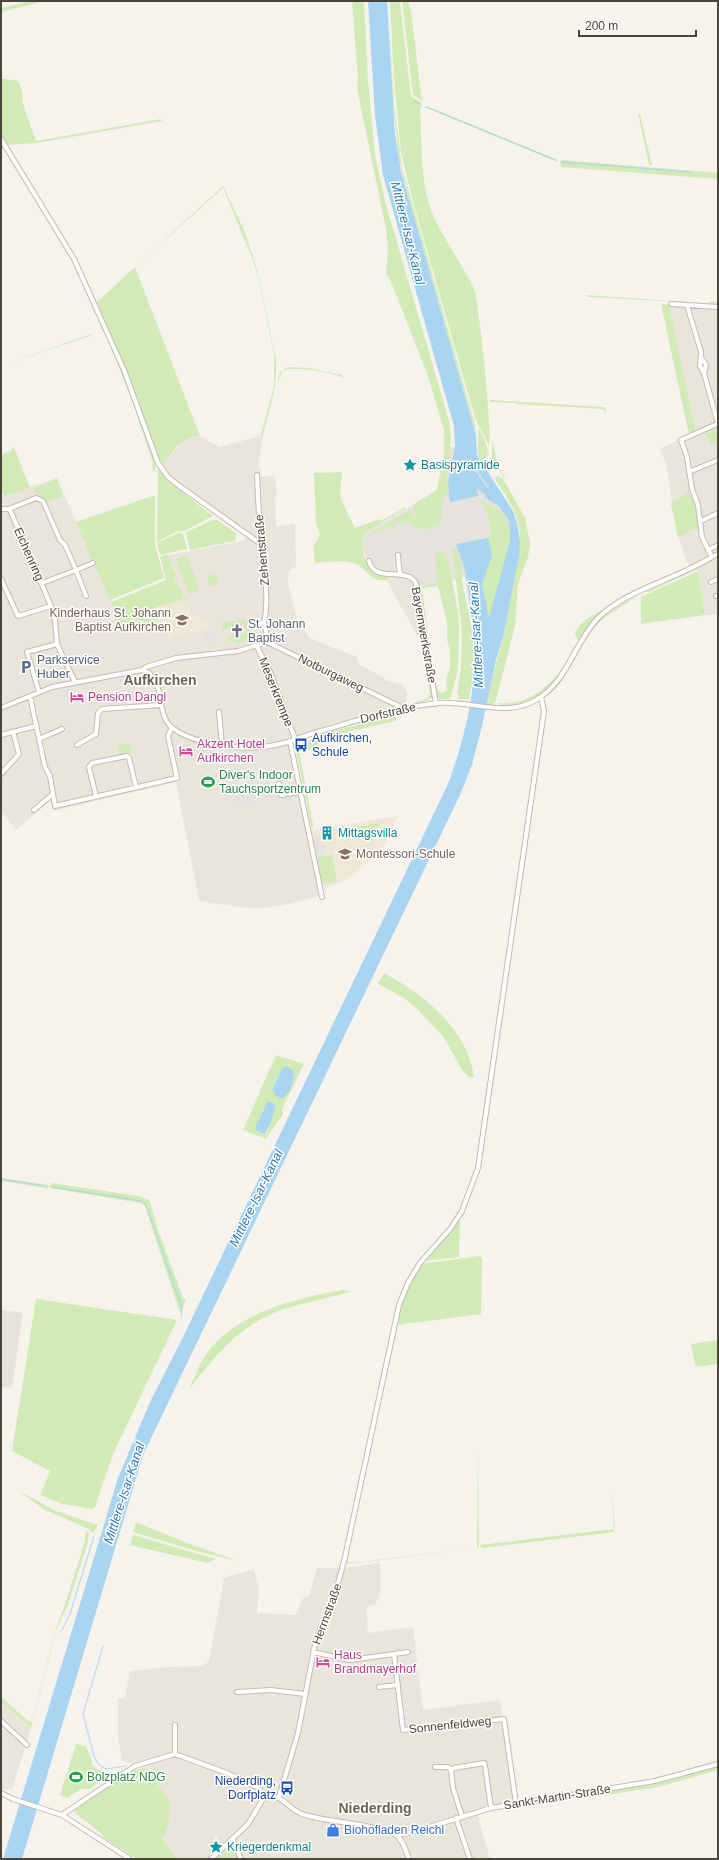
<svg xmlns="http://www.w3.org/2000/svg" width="719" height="1860" font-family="Helvetica,sans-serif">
	<rect width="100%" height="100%" fill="#f6f3ec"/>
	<path fill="#eae5da" d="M670,301L718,304V614L705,615L698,571L689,567L678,537L698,528L696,507L689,492L672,501L666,464L660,449L696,432L673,331L669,305Z
		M193,435L200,436L220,447L263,435L258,468H261L260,476H275L277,496H275L276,526L295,524L296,566L289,571L288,584L298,623L310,638L357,657L359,664L385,678V680L402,684L407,692L406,704L403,705L404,707L335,723L292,738L320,896L284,905L256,909L199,901L176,782L53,811L51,800L16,830L1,811V507L3,504L1,497L57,478L121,624H142L159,620L155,607L177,576L168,555L238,542L250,538L169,476L162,466L184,439Z
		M388,576L406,579L414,585L423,636L419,638L396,598L387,580Z
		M380,1563L381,1586L379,1597L375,1605L366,1607L368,1633L413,1627L423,1710L500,1700L516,1801L478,1809V1817L490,1859H172L176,1856L162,1839L168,1827L145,1767L122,1761L118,1738V1698H125L130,1671L168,1667L203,1666L209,1661L224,1578L254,1569L259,1590L257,1613L296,1615L302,1599L309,1596L317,1568H344Z
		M1,1701L31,1728L12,1789L2,1790Z"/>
	<path fill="#e6e2dd" d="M445,447H455L477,455L480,462L513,511L517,523L520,541L519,555L508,612L474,634L465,577L437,583L415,586L406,579L380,575L374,572L367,561L362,545L363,536L366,532L398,515L437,489Z
		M1,1310L23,1313L12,1388L1,1386Z"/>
	<path fill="#efe8d6" d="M181,599L193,614L207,622L211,628L168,639L162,623H160L155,607Z
		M398,816L381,851L347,879L321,890L308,831Z"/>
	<path fill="#d2eab5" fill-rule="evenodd" d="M30,1H45L1,12V8Z
		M352,1H364L368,81L375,155L385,201L449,421L451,440L447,477L448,493L443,499L440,526L423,530L409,523H395L393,531L388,527L366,536L407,512L411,511L414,516L416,515L413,505L437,491L444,455V430L428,376L394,289L386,273L388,249L386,229L357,88L358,78Z
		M388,1L394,103L402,167L474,421L477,437L411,206L399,159L393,100Z
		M390,1H400L411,96L422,104L420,110C422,140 420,171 428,201C437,232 461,260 474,289C479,302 493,437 489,446L475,418L412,198L401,152L394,79Z
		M402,1H408L411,11L421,95L424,102L413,95Z
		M1,78L18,81L22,91L23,104L36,141L161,119L162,121L37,143L8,145L1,136Z
		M426,106L558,160V162L424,107Z
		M638,114H640L652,165H649Z
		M562,160L718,173V179L561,167L560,162Z
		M223,186L243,228L254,259L261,287L276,360C278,387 269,410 263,435H261L274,386V354L260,285L253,260L223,188L135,267L200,436C182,433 172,454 162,466L97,302Z
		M586,295L700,303H708L712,301L718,303V304L588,297Z
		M661,304L669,305L696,433L689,435Z
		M105,331L124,373L156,461L155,472L153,471L152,460L138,419H139Z
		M94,333L92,335L1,366Z
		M290,367L309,368L342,375L343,378C334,372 291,365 282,371L278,383C278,374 280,368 290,367Z
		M490,400L603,407H605L606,414L603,409L516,404V403L490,402Z
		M478,428C484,437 494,455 482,462L480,461C475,450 480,440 478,428Z
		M718,428V442L711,445L706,435L707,432Z
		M492,439L497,462L507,482L492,460Z
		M14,447L30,488L4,496L1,490V455L9,452Z
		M158,466L164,475L176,487L213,516L184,531L176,532L157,542Z
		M342,472L340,495L347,512L355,528L379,519L381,521L406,507V509L366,532C358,543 364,565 376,573C379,575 384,576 388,576L387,580C369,582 369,570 356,564C344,559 327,562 315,563L313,546L319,538L320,534L316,523L314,473Z
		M497,476L503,479L525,518L530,544L528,557L518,584L515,626L496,700L493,705L487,704C491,680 498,657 504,633C507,620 508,607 510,594C515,570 524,546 518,522C514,506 503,492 495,479Z
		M57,479L63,496L47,503L43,497L37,496L33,488Z
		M689,492L696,507L698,528L678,537L671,504L672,501Z
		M155,495V544L164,578L110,600L76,522Z
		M482,501C504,510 510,517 510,541L489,619L482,584L492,556L488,538L492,537L489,519Z
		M213,520H217L236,533L235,541L190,550L186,532Z
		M178,533L183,534L187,549L160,555L157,543Z
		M452,548H455C463,559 461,571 463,584C465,600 470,616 472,632C475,651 473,682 469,700L455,698L459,697L457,693L461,669L462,632Z
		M439,551H444L448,558L458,613L459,629L458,669L451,696L449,699H440L436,696L419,586L437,583L435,552ZM438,586L447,621V640L450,650V667L446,679L447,690L441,693L437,689L434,681L422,588Z
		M166,555H168L177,577L174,578L185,599L156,607L159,620L142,624H121L111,602L166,580L160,557Z
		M187,555L200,590L189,594L176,559Z
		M714,560H715L649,592H645Z
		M698,571L705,615L641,624V597Z
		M207.5 580a5.5 5.5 0 1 1 11 0a5.5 5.5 0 1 1-11 0Z
		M637,596C623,607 607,613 595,627C576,650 570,679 545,698L565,675L585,638L598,621L616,607Z
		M599,612L601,613L578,641L575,633C580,622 589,617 599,612Z
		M246,620L251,625L253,630C251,632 250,636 248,638C242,646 230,643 225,638L246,633V631L249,630L248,627H245L244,624L227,628V630H223L222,622Z
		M423,636L433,697L426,701L404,706L426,699L430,695L425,663L419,638Z
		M564,666L565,667C551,687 536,703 510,705C505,705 502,706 498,703C526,706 549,688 564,666Z
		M397,715L396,721C364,728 331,733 304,753L301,750L299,751L314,830L311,825L296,749L318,735Z
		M130,743L132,751L131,753L120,756L118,745Z
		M379,823L380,826L342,833V830Z
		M332,855L337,881L321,884L316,858Z
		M384,973C424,995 467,1028 474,1077H469L463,1071L443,1036L416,1008L404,998L378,984Z
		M276,1055L304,1064L282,1109L283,1114L266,1139L243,1130ZM286,1066L288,1093L282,1099L276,1096L272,1090L283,1067ZM268,1101L276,1105L267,1133L262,1132L255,1127Z
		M1,1178L49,1185L47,1190L46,1188L1,1181Z
		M52,1183L138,1196L147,1199L150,1201L157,1227L183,1298L186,1300L180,1313L145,1206L141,1203L50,1188Z
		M460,1215L459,1257L425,1261Z
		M479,1256L482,1258L481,1314L396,1325L406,1290L421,1264Z
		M343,1290L352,1291C327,1299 300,1303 276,1312C237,1328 213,1358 188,1391C194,1379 198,1366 206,1355C234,1313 297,1298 343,1290Z
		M36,1299L177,1320L113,1454L95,1507L92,1509L63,1504L40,1495L50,1471L12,1451Z
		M718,1340V1364L698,1367L695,1365L691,1344Z
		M478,1443L479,1544L478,1548L349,1564L346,1563L354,1523L347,1561L351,1563L477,1548Z
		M17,1490L56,1511L98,1525L93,1533L89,1529L45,1510Z
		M612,1491L615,1528L614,1532L482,1548L480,1545L614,1529Z
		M136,1522L187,1543L238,1561L203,1553L133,1532Z
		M86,1530L89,1534L88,1542L67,1607L56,1630L31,1728L1,1701V1697L27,1720L32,1722L56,1628L66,1602L85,1541Z
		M133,1535L216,1559L207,1563L130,1545Z
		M76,1744L86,1746L92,1761L91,1764L107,1777L89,1789H81L67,1798L60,1795Z
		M718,1766V1770L658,1787L599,1796L598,1795L603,1792L657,1784Z
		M145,1767L170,1802L168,1827L162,1839L176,1857L172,1859H137L104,1838L101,1833L76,1814L74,1811L128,1773Z
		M235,1848L240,1859H215L225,1851Z"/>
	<path fill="#e5e3e0" d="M212,630L214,640L216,653L213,642L206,643L204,633Z
		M129,678L132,692L122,694L120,680Z
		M230,751L232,759L222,760L221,752Z
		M234,751L249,752L251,759L234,762Z
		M212.5 757a4.5 4.5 0 1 1 9 0a4.5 4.5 0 1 1-9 0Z
		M254,778L258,802L237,806L234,788H236V786L245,784L244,779Z
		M311,837L321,839V842L324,843L325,848L323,849L324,856L314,858Z"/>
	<path fill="#a9d4f2" d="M368,1H387L395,134L401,171L476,435L477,455L480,462L475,467V470L488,489L489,487L477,471L484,466L513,511L517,523L520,541L519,555L504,633L496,660L482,726L472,765L459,797L143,1455L22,1859H3L118,1478L150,1402L183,1337L448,784C467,733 480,676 472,621C470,603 468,584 464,567C462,559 458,552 456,544L488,538L492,556L482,584L489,618L510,541V529L508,519L499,506L484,497L486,495L477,489L478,496L450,502L448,482L455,447L454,426L383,175L375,115Z
		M286,1066L293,1070C295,1080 291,1093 282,1099L276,1096L272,1090L283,1067Z
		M268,1101L276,1105L271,1122L265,1134L256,1130L255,1127Z"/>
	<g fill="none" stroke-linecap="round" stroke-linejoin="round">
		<path stroke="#a9d4f2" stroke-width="1" d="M414,101L421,104
			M427,107L555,160
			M562,162L691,172
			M1,1179L45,1186
			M52,1187L142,1201L146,1205L182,1308L181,1318
			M61,1632L70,1614L94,1536
			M103,1646L83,1714L94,1756L98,1764L106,1769L126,1766"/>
		<path stroke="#a9d4f2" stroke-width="4" d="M473,462L483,473"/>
		<g stroke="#c2bbae" stroke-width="6">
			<path id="minor" d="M1,139L74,259L124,370L158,463L168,477L178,485L261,544
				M671,304L718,307
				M687,305L701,352L700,366L704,373L706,365L701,357
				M704,373L718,424
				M689,472L718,460
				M257,475C258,498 259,521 261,544C263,570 270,597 264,623
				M1,509H9L11,512L51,606L55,620L57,644L75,682
				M9,509L36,498L43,501L60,540L65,545L76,570L42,583
				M701,521L718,513
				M708,550L718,545
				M398,555L399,568L401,575
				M712,557L702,537L698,505L692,489L687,457L681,440L717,424
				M369,561C375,584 406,566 416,583L436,704
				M1,579L18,616L51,606
				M711,582L718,579
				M86,596L76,570L93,563
				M716,596H718
				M253,625L256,623H264L267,635V642
				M256,645L271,674L295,739
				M142,670L146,667L176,658L238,651L267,642L405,709
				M39,692L27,652L57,644
				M30,696L45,767L50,776L55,806L177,778L168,736L172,727
				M1,708L52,687L142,670C164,675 157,707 167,722C176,735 199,741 213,744C238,749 264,749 288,742C299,738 310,734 321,731C359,720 399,707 438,703C470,700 505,718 536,700C568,681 573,645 597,619C620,595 658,584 687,570C698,565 708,559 718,554
				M219,712L222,745
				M1,735L36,726
				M39,739L62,729
				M290,741L322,897
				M77,745L96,734L98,713L102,709L161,705
				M1,774L19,754L13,732
				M279,784L281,795L300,792
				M96,796L89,767L92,763L127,756L129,758L136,787
				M34,810L53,794
				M313,1652L350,1660L394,1654L403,1730L504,1719L516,1804
				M394,1654L408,1652
				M379,1687L398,1685
				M237,1692L271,1690L305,1694
				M1,1721L27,1745
				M175,1725V1754
				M435,1767H448L451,1770
				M1,1793L13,1799L62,1815L130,1859
				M279,1797L298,1733L316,1639L335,1595L345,1557L399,1305L408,1283L420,1263L451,1228L462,1211L478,1168L544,711L541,697
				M62,1815L135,1766L175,1754L227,1773L260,1789L263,1799
				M462,1816L453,1788L451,1770L454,1768L484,1763L485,1766L491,1808
				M456,1818L470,1859
				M396,1835L413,1832L491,1808L655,1781L718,1764
				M233,1840L241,1859
				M211,1859L248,1824L263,1799C283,1790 287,1811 305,1815C329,1822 354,1822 378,1829C384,1830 391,1831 396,1835C403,1840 406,1851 409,1859"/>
		</g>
		<use href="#minor" stroke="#fff" stroke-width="4"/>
	</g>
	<defs>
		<g id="sight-bare" transform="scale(1.08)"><path d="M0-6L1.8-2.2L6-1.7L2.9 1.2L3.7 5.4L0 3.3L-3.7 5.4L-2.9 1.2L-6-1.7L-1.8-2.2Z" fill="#0f9aa8" stroke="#fff" stroke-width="2.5" paint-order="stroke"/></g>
		<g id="school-bare" transform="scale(1.08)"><path d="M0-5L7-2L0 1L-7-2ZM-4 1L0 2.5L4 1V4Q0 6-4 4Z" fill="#8d6e63" stroke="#fff" stroke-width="2.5" paint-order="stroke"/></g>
		<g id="church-bare" transform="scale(1.08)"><path d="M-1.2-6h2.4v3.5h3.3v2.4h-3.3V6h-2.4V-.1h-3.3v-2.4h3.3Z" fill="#6b7280" stroke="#fff" stroke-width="2.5" paint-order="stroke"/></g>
		<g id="parking-bare" transform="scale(1.08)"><path d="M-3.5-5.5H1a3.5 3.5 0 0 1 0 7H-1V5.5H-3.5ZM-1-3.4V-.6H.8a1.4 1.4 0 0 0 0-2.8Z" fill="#5c6f8a" stroke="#fff" stroke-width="2.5" paint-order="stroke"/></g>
		<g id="hotel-bare" transform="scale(1.08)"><path d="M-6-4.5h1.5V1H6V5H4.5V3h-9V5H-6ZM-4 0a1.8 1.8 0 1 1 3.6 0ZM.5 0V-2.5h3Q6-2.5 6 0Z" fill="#d1479c" stroke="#fff" stroke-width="2.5" paint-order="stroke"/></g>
		<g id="bus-bare" transform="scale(1.08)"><path d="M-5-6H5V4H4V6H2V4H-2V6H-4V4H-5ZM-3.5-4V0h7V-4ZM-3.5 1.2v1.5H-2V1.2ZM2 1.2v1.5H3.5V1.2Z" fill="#1a4fb4" stroke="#fff" stroke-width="2.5" paint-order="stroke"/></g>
		<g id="stadium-bare" transform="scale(1.08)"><path d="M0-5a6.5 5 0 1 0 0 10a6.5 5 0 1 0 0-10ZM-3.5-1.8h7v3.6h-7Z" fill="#2e9e5b" stroke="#fff" stroke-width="2.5" paint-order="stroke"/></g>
		<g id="building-bare" transform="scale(1.08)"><path d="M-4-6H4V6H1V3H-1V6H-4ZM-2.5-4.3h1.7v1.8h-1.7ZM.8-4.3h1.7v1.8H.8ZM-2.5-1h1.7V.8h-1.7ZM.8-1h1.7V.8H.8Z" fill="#0f9aa8" stroke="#fff" stroke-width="2.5" paint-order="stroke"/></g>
		<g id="shop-bare" transform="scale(1.08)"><path d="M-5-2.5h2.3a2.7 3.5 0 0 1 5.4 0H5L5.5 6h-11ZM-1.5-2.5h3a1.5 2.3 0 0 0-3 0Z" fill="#3f7fe0" stroke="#fff" stroke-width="2.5" paint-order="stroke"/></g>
	</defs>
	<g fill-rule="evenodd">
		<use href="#sight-bare" x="410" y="465"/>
		<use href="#school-bare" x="182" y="620"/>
		<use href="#church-bare" x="237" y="631"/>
		<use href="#parking-bare" x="26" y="667"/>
		<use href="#hotel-bare" x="77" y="697"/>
		<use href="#bus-bare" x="301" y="745"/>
		<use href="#hotel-bare" x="186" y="751"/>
		<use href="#stadium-bare" x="208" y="782"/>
		<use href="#building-bare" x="327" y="833"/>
		<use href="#school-bare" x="345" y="854"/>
		<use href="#hotel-bare" x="323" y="1662"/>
		<use href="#stadium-bare" x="76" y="1777"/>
		<use href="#bus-bare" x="287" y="1788"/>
		<use href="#shop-bare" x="333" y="1830"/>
		<use href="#sight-bare" x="216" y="1847"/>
	</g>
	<g text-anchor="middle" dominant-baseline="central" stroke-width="3" stroke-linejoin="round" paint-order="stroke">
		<g font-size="12" fill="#0d838f" stroke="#fff" text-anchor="start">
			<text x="421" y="465">Basispyramide</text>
			<text x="338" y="833">Mittagsvilla</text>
			<text x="227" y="1847">Kriegerdenkmal</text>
		</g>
		<g font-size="12" fill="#4b4439" stroke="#fff">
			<text transform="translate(262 550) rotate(-95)">Zehentstraße</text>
			<text transform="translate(29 554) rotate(66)">Eichenring</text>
			<text transform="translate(424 635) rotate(80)">Bayernwerkstraße</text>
			<text transform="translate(331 673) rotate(26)">Notburgaweg</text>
			<text transform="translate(276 692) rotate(68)">Meserkrempe</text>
			<text transform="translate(388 713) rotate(-13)">Dorfstraße</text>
			<text transform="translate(327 1614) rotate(-70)">Herrnstraße</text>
			<text transform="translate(450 1725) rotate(-6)">Sonnenfeldweg</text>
			<text transform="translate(557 1797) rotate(-9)">Sankt-Martin-Straße</text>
		</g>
		<g font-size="12" fill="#785e54" stroke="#fff" text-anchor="end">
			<text x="171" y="613">Kinderhaus St. Johann<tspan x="171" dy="14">Baptist Aufkirchen</tspan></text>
			<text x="356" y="854" text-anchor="start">Montessori-Schule</text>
		</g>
		<g font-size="12" fill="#5b616d" stroke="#fff" text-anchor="start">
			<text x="248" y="624">St. Johann<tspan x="248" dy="14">Baptist</tspan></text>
		</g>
		<g font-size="12" fill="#4e5e75" stroke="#fff" text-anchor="start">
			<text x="37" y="660">Parkservice<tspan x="37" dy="14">Huber</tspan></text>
		</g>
		<g font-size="12" fill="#b23c85" stroke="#fff" text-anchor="start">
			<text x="88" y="697">Pension Dangl</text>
			<text x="197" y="744">Akzent Hotel<tspan x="197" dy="14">Aufkirchen</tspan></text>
			<text x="334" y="1655">Haus<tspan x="334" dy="14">Brandmayerhof</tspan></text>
		</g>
		<g font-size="12" fill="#164399" stroke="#fff" text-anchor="start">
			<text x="312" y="738">Aufkirchen,<tspan x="312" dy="14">Schule</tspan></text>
			<text x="276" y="1781" text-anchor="end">Niederding,<tspan x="276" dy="14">Dorfplatz</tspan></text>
		</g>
		<g font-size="12" fill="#27864d" stroke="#fff" text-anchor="start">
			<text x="219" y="775">Diver's Indoor<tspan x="219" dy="14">Tauchsportzentrum</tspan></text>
			<text x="87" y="1777">Bolzplatz NDG</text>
		</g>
		<g font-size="12" fill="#366cbe" stroke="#fff" text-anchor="start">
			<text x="344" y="1830">Biohofladen Reichl</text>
		</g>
		<g font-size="13" font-style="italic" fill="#2e7ab2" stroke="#fff">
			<text transform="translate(408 233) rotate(76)">Mittlere-Isar-Kanal</text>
			<text transform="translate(476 635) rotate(-93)">Mittlere-Isar-Kanal</text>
			<text transform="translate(256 1198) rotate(-64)">Mittlere-Isar-Kanal</text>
			<text transform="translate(124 1493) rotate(-72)">Mittlere-Isar-Kanal</text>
		</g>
		<g font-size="14" font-weight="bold" fill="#6e6250" stroke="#fff">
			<text x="160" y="680">Aufkirchen</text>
			<text x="375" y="1808">Niederding</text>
		</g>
	</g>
	<rect width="719" height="1860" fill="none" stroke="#4b4439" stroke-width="4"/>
	<path d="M579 30v6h117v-6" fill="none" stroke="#4b4439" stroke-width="2"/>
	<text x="585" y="30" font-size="12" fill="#4b4439" stroke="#ffffff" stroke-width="3" paint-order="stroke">200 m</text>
</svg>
